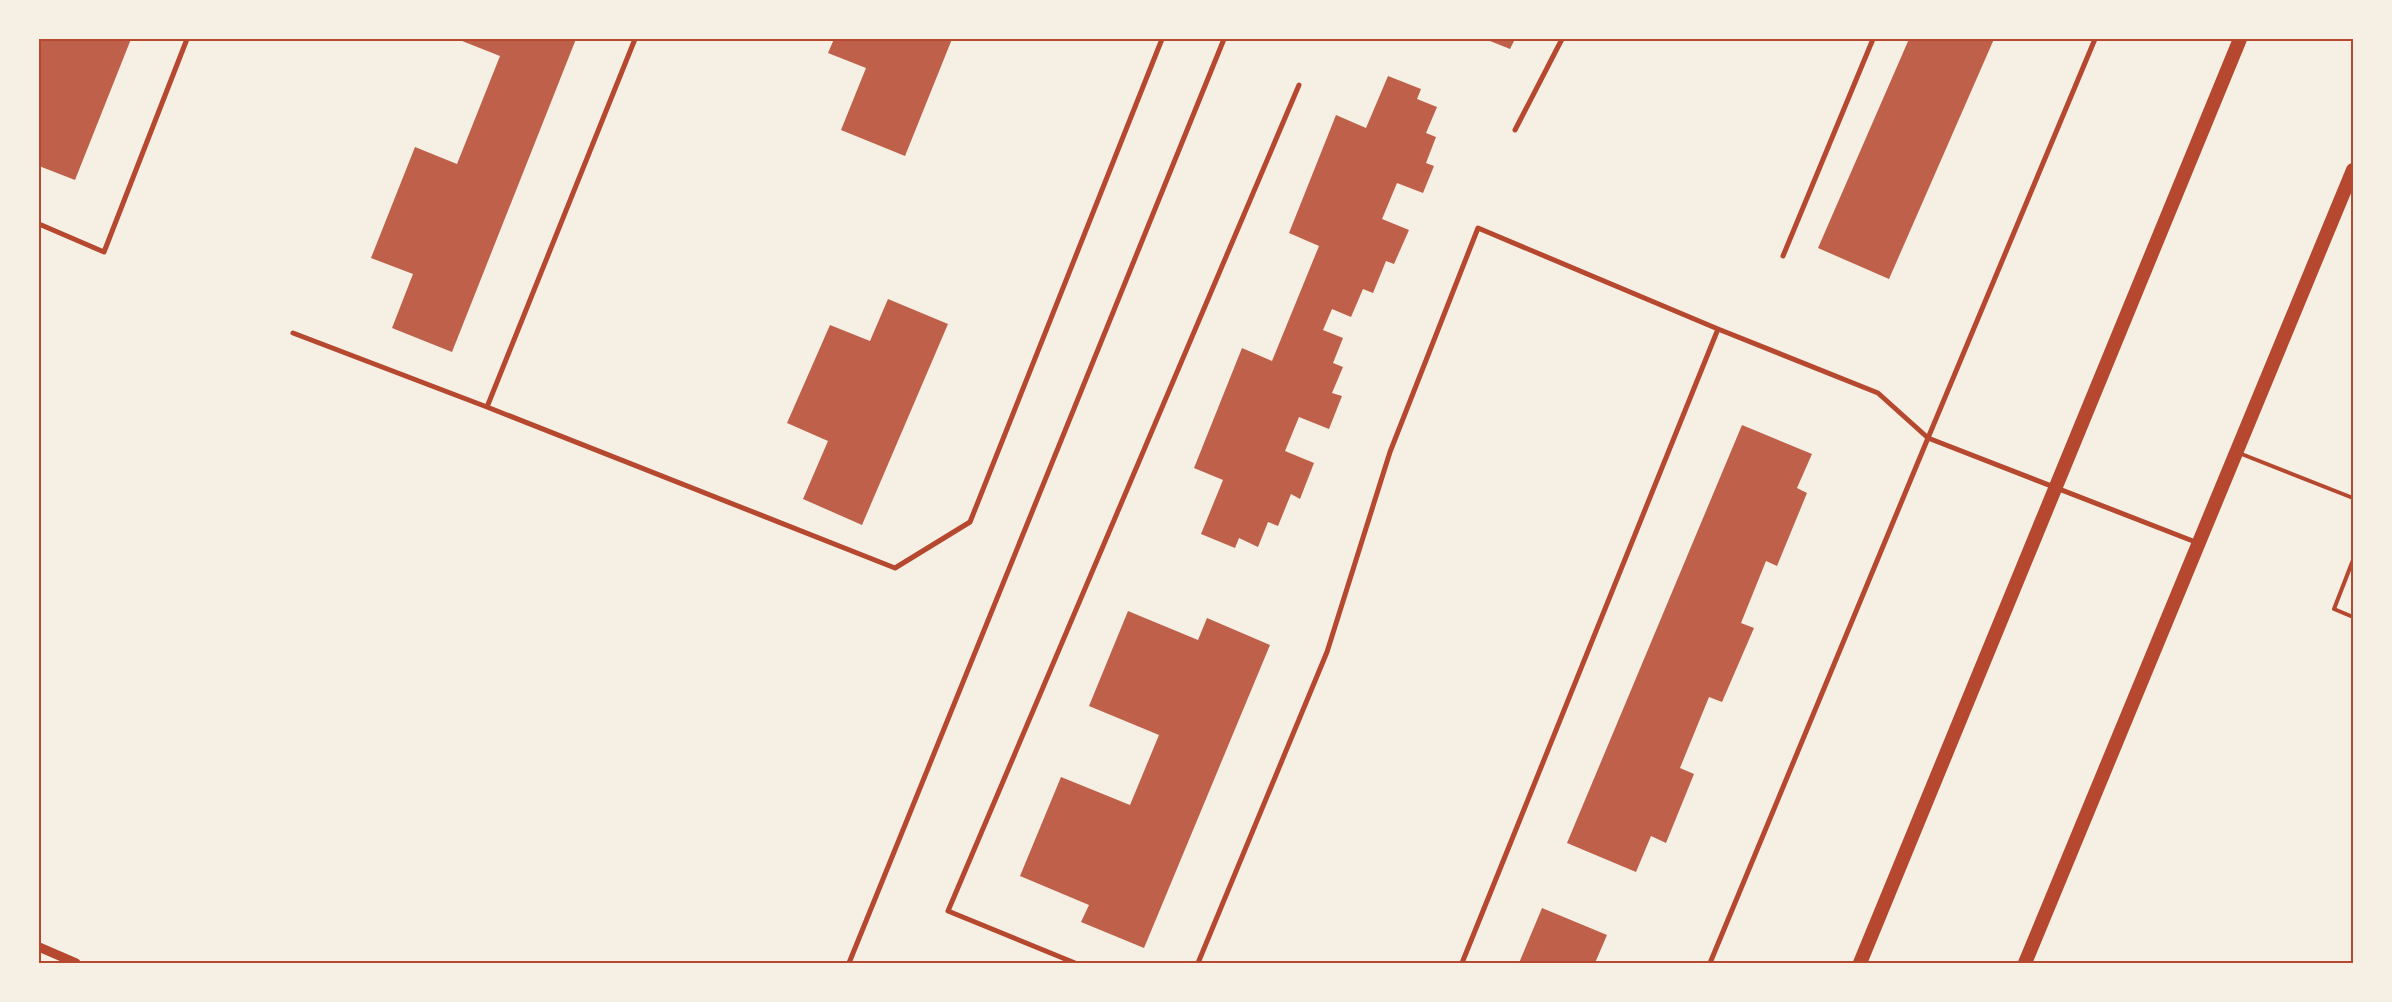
<svg xmlns="http://www.w3.org/2000/svg" width="2392" height="1002" font-family="'Exo 2',sans-serif">
	<rect width="100%" height="100%" fill="#f6efe4"/>
	<path fill="#bf614a" d="M39,39H131L75,180L39,166Z
		M457,39H576L452,352L392,328L413,274L371,258L415,147L457,164L500,56Z
		M834,39H952L905,156L841,130L866,68L828,53Z
		M1485,39H1515L1510,49Z
		M1909,39H1994L1889,279L1818,248Z
		M1388,76L1421,89L1417,99L1437,107L1426,133L1436,137L1426,163L1434,166L1423,193L1397,183L1382,219L1409,230L1394,264L1386,261L1373,293L1363,289L1351,317L1332,309L1323,330L1343,338L1333,363L1343,367L1332,393L1342,396L1329,429L1299,417L1285,451L1314,463L1300,499L1291,494L1278,526L1268,522L1258,547L1239,538L1235,548L1201,534L1223,480L1194,468L1242,348L1272,361L1319,246L1289,233L1336,115L1366,128Z
		M888,299L948,324L862,525L803,499L828,441L787,423L830,325L870,341Z
		M1742,425L1812,454L1797,488L1807,493L1777,566L1766,561L1741,623L1754,628L1722,702L1709,697L1680,768L1694,774L1666,843L1651,836L1636,872L1567,843Z
		M1128,611L1198,640L1207,618L1270,645L1144,948L1081,922L1089,905L1020,876L1061,777L1130,805L1159,735L1089,706Z
		M1542,908L1607,935L1595,963H1519Z"/>
	<g fill="none" stroke-linecap="round" stroke-linejoin="round">
		<path stroke="#b5482f" stroke-width="4" d="M2239,453L2353,498
			M2353,560L2334,609L2353,617"/>
		<path stroke="#b5482f" stroke-width="5" d="M2095,39L1928,438L2198,543
			M1515,130L1562,39
			M39,224L104,252L187,39
			M1783,256L1873,39
			M293,333L487,407L635,39
			M487,407L895,568L970,522L1162,39
			M849,963L1224,39
			M1075,963L948,911L1299,85
			M1198,963L1327,652L1390,452L1478,228L1718,329L1878,393L1928,438L1710,963
			M1462,963L1718,329"/>
		<path stroke="#b5482f" stroke-width="9" d="M39,947L76,963"/>
		<path stroke="#b5482f" stroke-width="14" d="M1860,963L2240,39
			M2025,963L2353,170"/>
	</g>
	<rect width="2392" height="1002" fill="none" stroke="#f6efe4" stroke-width="80"/>
	<rect x="40" y="40" width="2312" height="922" fill="none" stroke="#b5482f" stroke-width="2"/>
</svg>
